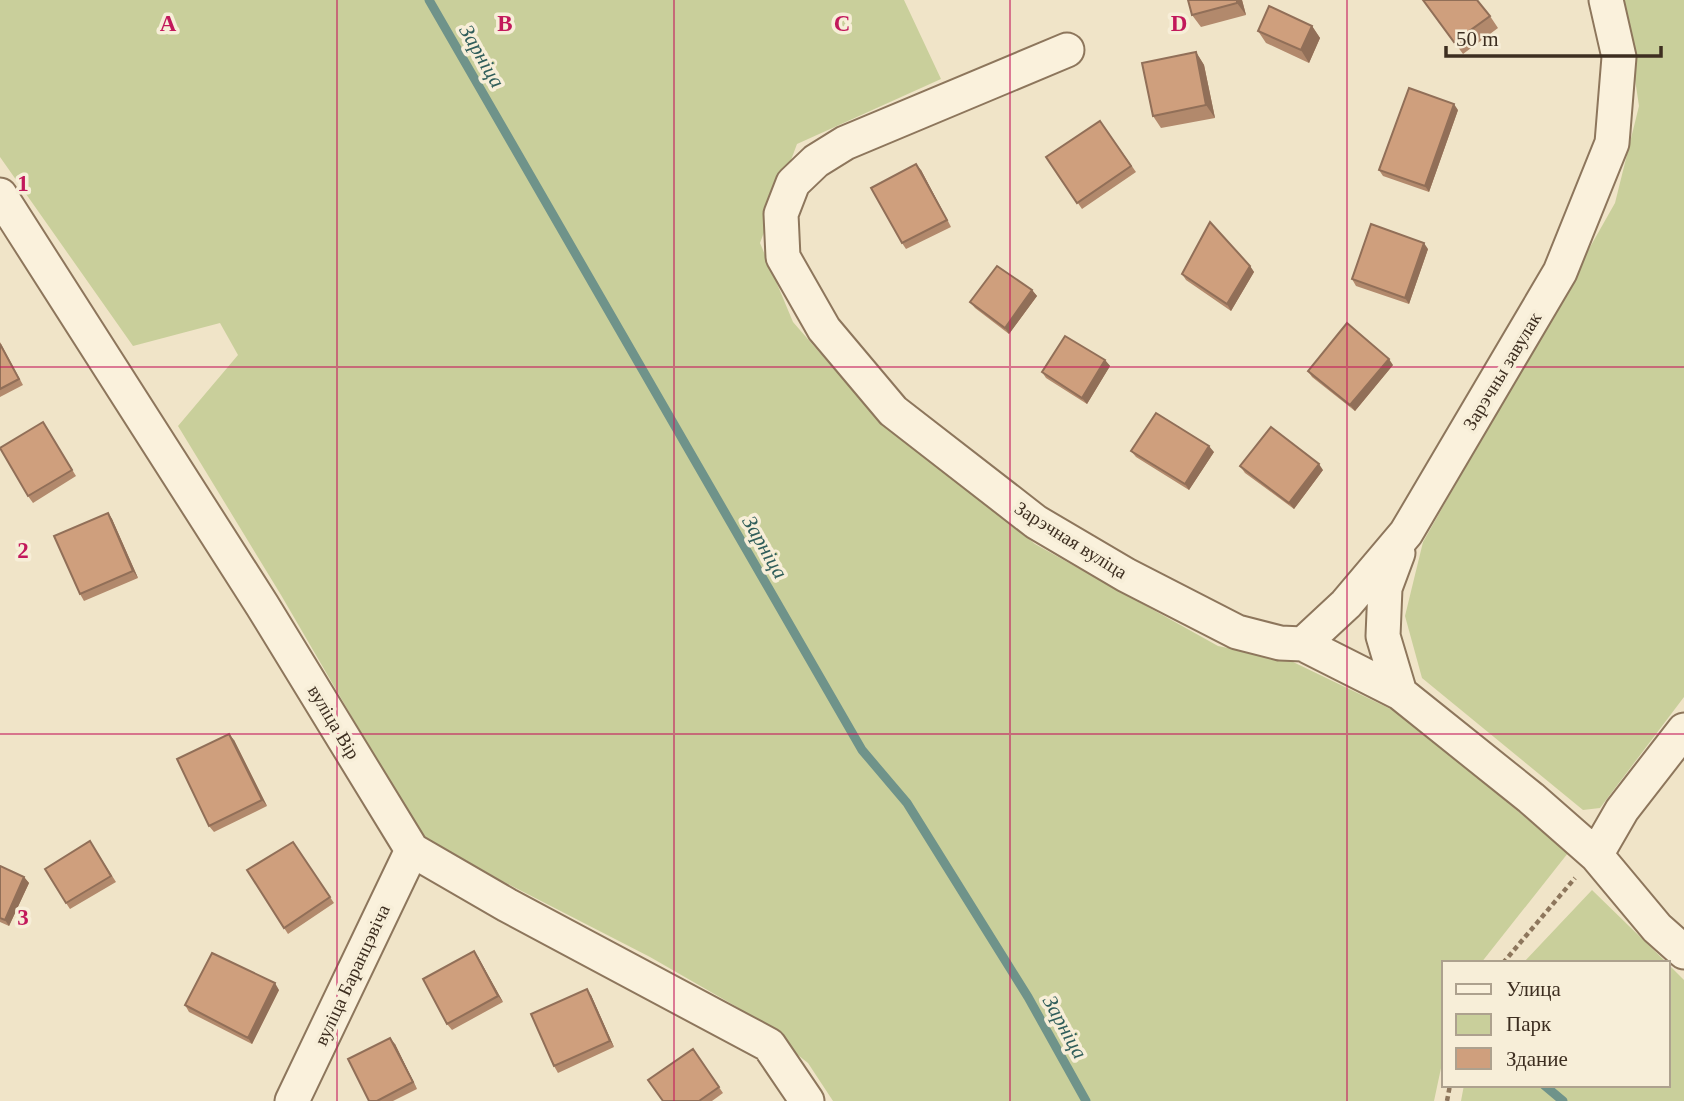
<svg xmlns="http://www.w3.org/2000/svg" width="1684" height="1101" font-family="Georgia,serif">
	<rect width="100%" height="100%" fill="#f0e4c8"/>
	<path fill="#c9cf9b" d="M0,0H904L941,79L797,144L760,243L793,322L867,407L1035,544L1218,646L1291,661L1401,714L1568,853L1481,963H1444V1054L1434,1101H833L808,1063L737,1007L650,957L502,881L420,834L281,595L178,426L238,355L220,323L133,346L0,157Z
		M1623,0H1684V697L1600,808L1583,810L1422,678L1405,616L1423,542L1615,203L1639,106Z
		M1592,890L1667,963H1523Z
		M1668,964L1684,980V1101H1461L1464,1085H1668Z"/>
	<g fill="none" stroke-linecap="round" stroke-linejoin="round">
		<path stroke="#6f938a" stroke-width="9" d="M429,0L862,750L907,803L1028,997L1086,1101
			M1544,1085L1563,1101"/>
		<g stroke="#8d765c" stroke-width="37">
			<path id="minor" d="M1067,50L845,143L816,161L793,183L781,214L783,257L824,329L893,411L1036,522L1126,575L1237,632L1280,643L1303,644L1400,693L1531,798L1596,855L1657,928L1684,952
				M0,195L262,605L412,850L507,905L769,1045L807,1101
				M1398,553L1385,588L1383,636L1400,693
				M1303,644L1346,604L1406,533L1560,272L1612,143L1619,57L1606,0
				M1596,855L1622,810L1684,730
				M292,1101L412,850"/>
		</g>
		<path stroke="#8d765c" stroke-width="4.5" stroke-dasharray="5 3.5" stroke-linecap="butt" d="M1503,963L1575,878
			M1447,1101L1450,1085"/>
		<use href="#minor" stroke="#faf1dc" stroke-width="33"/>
	</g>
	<path fill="#b2896c" d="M1242,0L1246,15L1201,27L1192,15Z
		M1423,0L1490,16L1498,28L1463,54Z
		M1312,26L1320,38L1309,63L1266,43L1258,31Z
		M1196,52L1204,65L1215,118L1161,128L1153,116Z
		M1458,110L1429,192L1383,176L1379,170Z
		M1100,121L1136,172L1082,209L1046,157Z
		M921,170L951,227L906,249L902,243Z
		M1428,249L1409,304L1356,286L1352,279Z
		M1250,266L1254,272L1231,311L1186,280L1182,274Z
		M1032,290L1037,296L1009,334L975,308L970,302Z
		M0,342L23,385L0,397Z
		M1105,360L1110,366L1087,404L1046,378L1042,372Z
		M1393,365L1355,411L1312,377L1308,371Z
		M43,422L76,476L33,503L28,496Z
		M1131,451L1214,452L1189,490L1136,457Z
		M1240,466L1323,470L1294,509L1245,473Z
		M108,513L112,519L138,578L84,601L80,594Z
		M234,740L267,806L214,832L209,826Z
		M90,841L116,882L70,909L66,903Z
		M293,842L334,903L288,934L247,870Z
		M0,866L24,877L29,883L9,926L0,922Z
		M478,957L503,1002L452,1030L447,1024Z
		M279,990L252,1044L189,1012L185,1005Z
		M591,995L614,1047L558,1073L554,1066Z
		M395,1044L417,1089L393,1101H369Z
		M693,1049L723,1093L712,1101H663Z"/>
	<path fill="#916f58" d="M1237,0H1242L1246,15L1237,3Z
		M1312,26L1320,38L1309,63L1301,50Z
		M1196,52L1204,65L1215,118L1206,105Z
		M1454,104L1458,110L1429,192L1425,186Z
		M916,164L921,170L951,227L947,220Z
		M1424,243L1428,249L1409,304L1405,298Z
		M1250,266L1254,272L1231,311L1227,304Z
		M1032,290L1037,296L1009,334L1005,328Z
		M1389,359L1393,365L1355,411L1350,405Z
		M1105,360L1110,366L1087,404L1082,398Z
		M1209,446L1214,452L1189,490L1185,484Z
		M1319,464L1323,470L1294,509L1289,503Z
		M108,513L112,519L138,578L133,571Z
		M229,734L234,740L267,806L262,800Z
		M24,877L29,883L9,926L5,920Z
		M474,951L478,957L503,1002L498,996Z
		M275,983L279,990L252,1044L248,1038Z
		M587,989L591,995L614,1047L610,1041Z
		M390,1038L395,1044L417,1089L413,1082Z"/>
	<path fill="#cf9f7d" stroke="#916f58" stroke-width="2" d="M1188,0H1237V3L1192,15Z
		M1423,0H1477L1490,16L1454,42Z
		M1269,6L1312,26L1301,50L1258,31Z
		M1196,52L1206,105L1153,116L1142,63Z
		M1409,88L1454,104L1425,186L1379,170Z
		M1100,121L1131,166L1077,203L1046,157Z
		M916,164L947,220L902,243L871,188Z
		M1210,222L1250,266L1227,304L1182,274Z
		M1371,224L1424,243L1405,298L1352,279Z
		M997,266L1032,290L1005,328L970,302Z
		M1347,323L1389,359L1350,405L1308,371Z
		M1065,336L1105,360L1082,398L1042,372Z
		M0,344L19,379L0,389Z
		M1156,413L1209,446L1185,484L1131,451Z
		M43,422L72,470L28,496L0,448Z
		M1271,427L1319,464L1289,503L1240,466Z
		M108,513L133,571L80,594L54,536Z
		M229,734L262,800L209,826L177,759Z
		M90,841L111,876L66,903L45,869Z
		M293,842L330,897L284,928L247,870Z
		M0,866L24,877L5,920L0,918Z
		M474,951L498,996L447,1024L423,979Z
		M212,953L275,983L248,1038L185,1005Z
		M587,989L610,1041L554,1066L531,1014Z
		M390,1038L413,1082L377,1101H369L348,1059Z
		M693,1049L719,1087L699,1101H663L648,1080Z"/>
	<path fill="none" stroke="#c2185b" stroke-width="2" stroke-opacity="0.55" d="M337,0V1101M674,0V1101M1010,0V1101M1347,0V1101M0,367H1684M0,734H1684"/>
	<g text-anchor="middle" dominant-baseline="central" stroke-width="7" stroke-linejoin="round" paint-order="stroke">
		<g font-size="19" fill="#3d2e20" stroke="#f7eed8">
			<text transform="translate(1502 371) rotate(-59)">Зарэчны завулак</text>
			<text transform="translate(1071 540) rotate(32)">Зарэчная вуліца</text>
			<text transform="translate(334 722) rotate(59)">вуліца Вір</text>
			<text transform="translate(352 975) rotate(-65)">вуліца Баранцэвіча</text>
		</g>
		<g font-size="21" font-style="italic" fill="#2f5d5a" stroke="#f7eed8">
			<text transform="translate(482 56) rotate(60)">Зарніца</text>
			<text transform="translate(765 547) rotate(60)">Зарніца</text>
			<text transform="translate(1065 1027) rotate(61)">Зарніца</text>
		</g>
	</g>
	<g font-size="23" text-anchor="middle" font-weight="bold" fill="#c2185b" stroke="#f7eed8" stroke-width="7" stroke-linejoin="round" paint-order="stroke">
		<text x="168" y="31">A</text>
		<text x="505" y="31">B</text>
		<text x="842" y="31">C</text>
		<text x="1179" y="31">D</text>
		<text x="23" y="191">1</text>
		<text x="23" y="558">2</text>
		<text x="23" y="925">3</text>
	</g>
	<rect x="1442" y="961" width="228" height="126" fill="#f7eed8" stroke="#ada18e" stroke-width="2"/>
	<rect x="1456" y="984" width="35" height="10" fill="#faf1dc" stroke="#ada18e" stroke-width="2"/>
	<text x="1506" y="996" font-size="21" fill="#3d2e20">Улица</text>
	<rect x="1456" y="1014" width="35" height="21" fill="#c9cf9b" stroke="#ada18e" stroke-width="2"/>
	<text x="1506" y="1031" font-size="21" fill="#3d2e20">Парк</text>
	<rect x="1456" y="1048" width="35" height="21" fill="#cf9f7d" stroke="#ada18e" stroke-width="2"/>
	<text x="1506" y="1066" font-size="21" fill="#3d2e20">Здание</text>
	<path d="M1446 46v10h215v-10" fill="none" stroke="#3d2e20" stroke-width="3.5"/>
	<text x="1456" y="46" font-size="21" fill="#3d2e20" stroke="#f7eed8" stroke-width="5" paint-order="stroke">50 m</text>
</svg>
